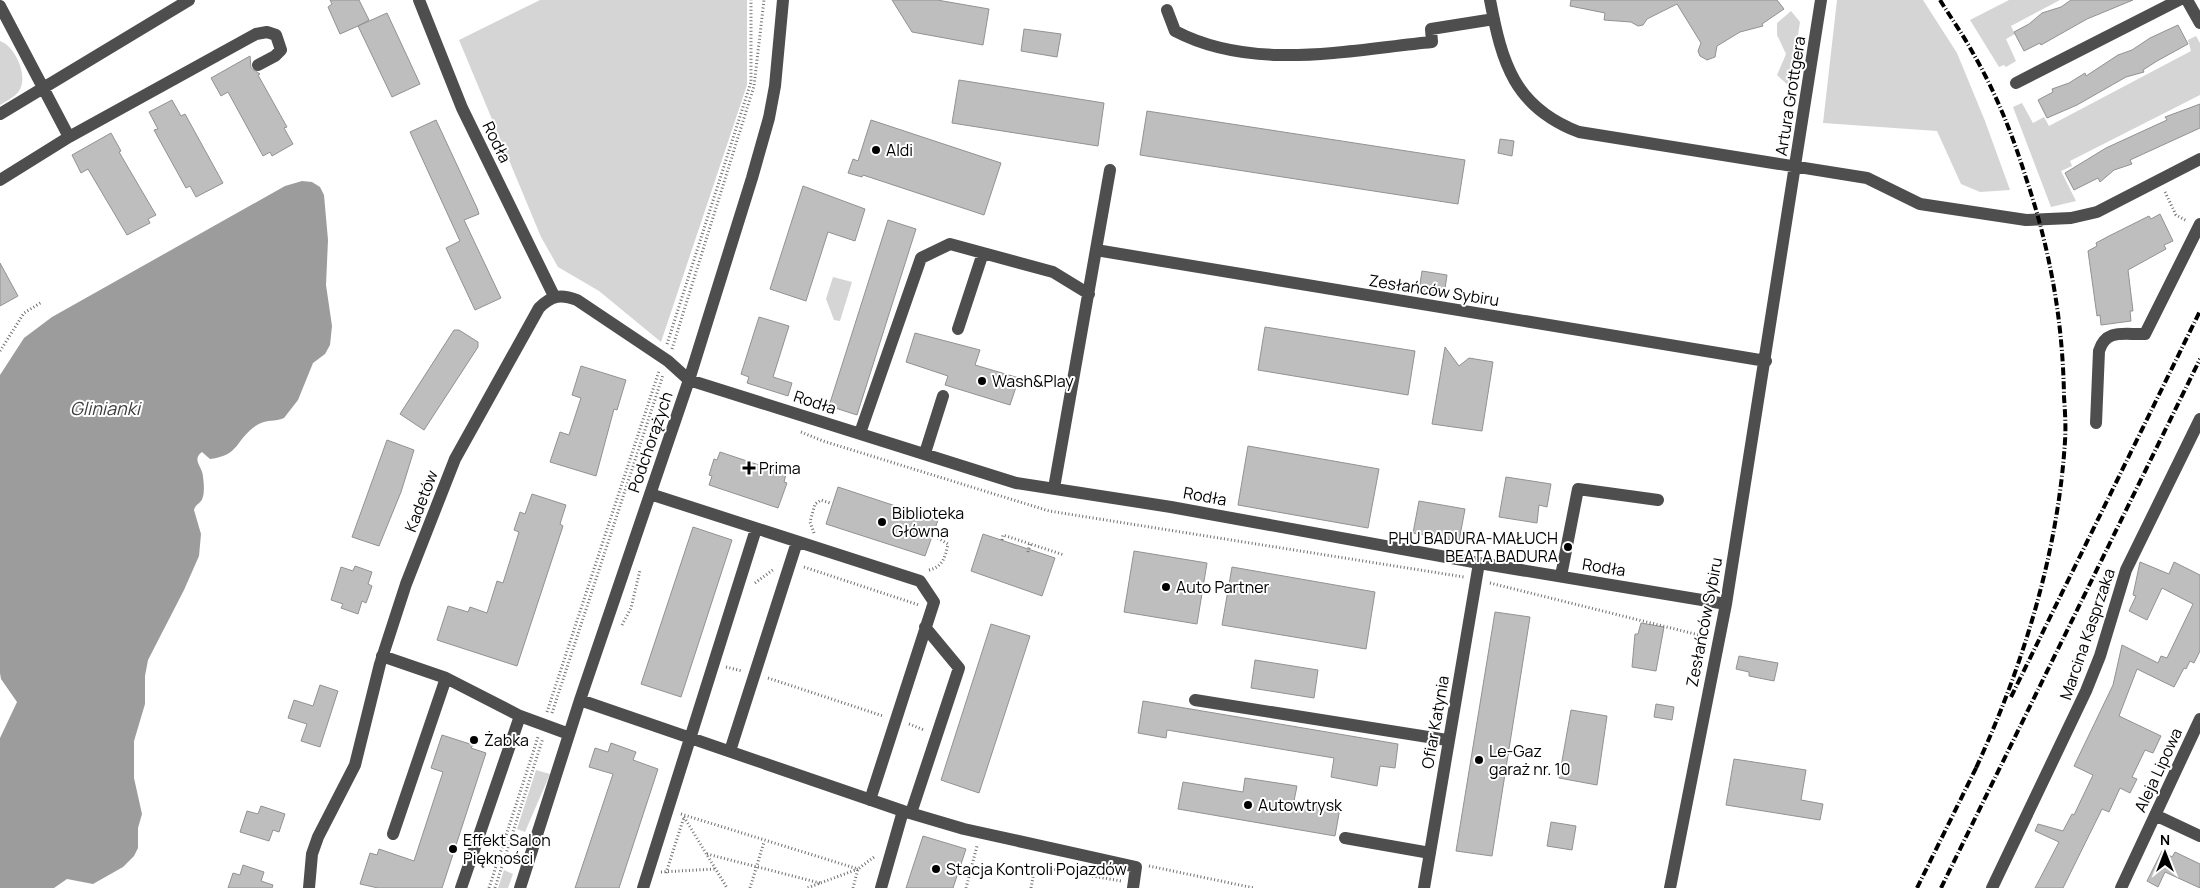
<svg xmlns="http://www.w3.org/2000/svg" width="2200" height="888" font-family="Manrope,sans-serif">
	<rect width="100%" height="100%" fill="#fff"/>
	<path fill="#d5d5d5" d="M540,0H747V85L661,342L599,291L558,267L541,237L459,40Z
		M1837,0H1923L1957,53L1985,121L2010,190L1980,192L1961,184L1937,131L1823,123Z
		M2009,0H2060L2011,26L2015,34L2006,39L2016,61L2006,67L2004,65L1999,67L1970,20Z
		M1791,11L1800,22L1790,87L1777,75L1786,54L1777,35V23Z
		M2196,36L2200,43V95L2070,161L2072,166L2061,171L2076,201L2051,207L2013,107L2022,103L2033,123L2044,117L2049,126L2191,51L2188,40Z
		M0,41C15,46 29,76 19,91C15,97 6,101 0,105Z
		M833,277L852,282L840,321L834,320L826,299Z
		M536,770L550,774L525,832L517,829Z
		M504,870L513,874L508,888H498Z"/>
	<path fill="#9c9c9c" d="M302,181L312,182L320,187L324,195L328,240L326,285L332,326L330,345L325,354L313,363L298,400L284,418C275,422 266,419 257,425C235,439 241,455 210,459L202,452C191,460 203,467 203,477C204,483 205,496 201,501C198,505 196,504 194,510L201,534L199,556L184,590L148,660L145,676V704L134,741V778L142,814L138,828V848L134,856L123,867L93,884L67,879L54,888H0V738L17,702L1,679L0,673V375L24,338L52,317L285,186Z"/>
	<path fill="#bebebe" stroke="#929292" d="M330,0H359L369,20L358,26L387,13L420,84L392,97L358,26L340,34L328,7L332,4Z
		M892,0H937L989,9L983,45L912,32Z
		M1571,0H1777L1784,9L1762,24L1763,26L1740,32L1717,46L1715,57L1707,60L1700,56L1698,51L1701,43L1677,4L1647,19L1643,25L1638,26L1631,22L1604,20L1605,13L1570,6Z
		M2071,0H2133L2087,19L2041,45L2040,43L2024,51L2014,32L2029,24L2042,13L2061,7Z
		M2178,25L2188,44L2157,61L2143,70L2144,72L2126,77L2077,105L2047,118L2038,100L2053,92L2052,89L2069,83L2085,73L2086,76L2118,55L2132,50L2150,38Z
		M1024,29L1061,34L1057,57L1021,51Z
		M250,56L251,68L260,74L258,75L287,127L284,128L293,144L272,156L270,152L263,156L228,92L221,96L211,78Z
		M959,80L1104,103L1098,146L952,123Z
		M172,100L181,116L185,114L223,183L196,197L190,186L186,188L154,130L158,129L149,112Z
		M2200,104V128L2130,160L2132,164L2114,170L2100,182L2098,178L2074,190L2065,173L2106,148L2167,120L2165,117Z
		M1147,111L1465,160L1458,204L1140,155Z
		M436,120L477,208L479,214L464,220L501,298L475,310L446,248L460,241L410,132Z
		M871,120L1001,163L984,215L863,175L862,177L848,173L853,159L858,161Z
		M111,133L121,151L119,152L156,215L148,219L150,223L127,235L88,169L81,173L72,155Z
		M1500,139L1514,141L1512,156L1498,153Z
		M803,186L865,209L855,241L828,232L806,301L770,289Z
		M2160,214L2173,241L2164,245L2166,249L2128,270L2133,311H2130L2131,321L2101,325L2100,315L2097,316L2088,251L2097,246L2096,243L2109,236L2149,216L2151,219Z
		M888,220L916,229L857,415L829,406Z
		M0,263L18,296L0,306Z
		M1422,271L1447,275L1444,295L1419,291Z
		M759,317L789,326L773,377L792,383L788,396L747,383L749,377L741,374Z
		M1265,327L1415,351L1408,395L1258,370Z
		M454,330H459L478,342V347L424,430L400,414Z
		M915,333L980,350L975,365L1019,378L1010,405L945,385L948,376L906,362Z
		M1445,347L1459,366L1469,358L1493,362L1482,431L1432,424Z
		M581,366L626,380L617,410L614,409L596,476L550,462L560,432L569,435L581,398L572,395Z
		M387,440L414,450L401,492L379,546L352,537Z
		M1248,446L1379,469L1368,528L1238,505Z
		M720,452L786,474L784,482L787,483L778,508L709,485L712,476L709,475L714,459L717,460Z
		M1506,477L1551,484L1547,507L1539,505L1537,523L1499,517Z
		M838,487L938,520L925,556L826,524Z
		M532,494L566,505L560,524L563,526L517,666L437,640L448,606L468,612L470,607L487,613L497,581L503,583L519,532L514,530L520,512L525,514Z
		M1419,501L1465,509L1459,541L1413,533Z
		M693,527L732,540L681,697L641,684Z
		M983,534L1055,558L1042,596L971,571Z
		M1134,551L1207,563L1197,624L1124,612Z
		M2140,562L2169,574L2174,562L2200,575V651L2194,663L2190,661L2186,669L2184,668L2174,687L2137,669L2119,716L2161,736L2153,753L2145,750L2132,777L2137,779L2130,793L2120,788L2109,812L2102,809L2063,888H2035L2059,842L2035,831L2038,824L2063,831L2072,814L2074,815L2093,775L2074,766L2113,685L2122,645L2158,663L2161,656L2167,658L2193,604L2162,588L2147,620L2129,611L2136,596L2133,595Z
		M355,566L372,572L368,584L372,586L369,595L366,603L362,601L358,614L341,608L343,604L331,600L341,567L353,571Z
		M1232,567L1375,592L1366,649L1222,625Z
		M1495,612L1530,617L1492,856L1456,851Z
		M1641,623L1664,627L1656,671L1632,667L1635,634H1638Z
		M991,624L1030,636L979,793L941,780Z
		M1739,656L1778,663L1774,681L1749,676V672L1736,669Z
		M1255,660L1318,670L1314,698L1251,688Z
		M320,685L338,691L320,747L301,741L307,724L288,718L294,700L313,706Z
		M1143,701L1398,744L1395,768L1380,766L1377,786L1331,777L1334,758L1167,730L1166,738L1138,733Z
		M1656,704L1674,707L1672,720L1654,717Z
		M1571,710L1607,716L1597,785L1559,778Z
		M442,735L473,745L471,748L486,753L442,888H378L360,884L370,853L377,855L379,849L414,861L443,772L431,768Z
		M611,743L636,752L633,760L658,769L619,888H575L613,774L589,767L595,748L608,752Z
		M1734,759L1806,770L1801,800L1823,804L1820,820L1726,805Z
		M1245,778L1297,786L1294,801L1340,808L1335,836L1178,809L1183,782L1243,792Z
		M261,806L285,814L279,832L273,830L269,841L240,832L247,811L258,814Z
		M1551,822L1576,826L1572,850L1547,846Z
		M923,836L966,849L953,888H906Z
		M2162,851L2172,857L2175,852L2200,864V888L2165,872L2158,887L2147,881Z
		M243,865L264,872L261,881L273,885L272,888H228L233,873L240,875Z"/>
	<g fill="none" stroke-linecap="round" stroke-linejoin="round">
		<path stroke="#707070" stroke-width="3" stroke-dasharray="1 2.5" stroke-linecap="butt" d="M2165,192L2176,215L2187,221
			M667,344L751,82V0
			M672,349L754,86L764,0
			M0,351L24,313L42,302
			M801,432L823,441L1049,511L1464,577
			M814,533L810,522L815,504L821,500L830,503
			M1002,540L1003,535L1064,555
			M1028,552L1030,544
			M804,567L919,605
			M929,570C943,567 945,557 948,544L938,538
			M755,583L774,569
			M1490,583L1707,637
			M622,625L631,608L640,570
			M726,667L742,671
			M768,678L883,716
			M547,712L659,371
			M552,713L663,375
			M909,724L924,730
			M681,814L858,869L807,888
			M684,817L727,888
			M707,854L820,883
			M1149,866L1254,888
			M661,872L715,869
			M666,873L684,817
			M489,888L538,737
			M495,888L543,738
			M750,888L764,842
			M853,888L858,869L874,857
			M966,888L977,846
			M1031,888L1035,866L1121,881"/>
		<path stroke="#4e4e4e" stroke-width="12" d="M419,0L462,108L554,296
			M1490,0C1502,63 1514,107 1579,132L1867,178L1920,204L2026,220L2071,218L2097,212L2200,159
			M2187,0L2200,23
			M0,6L69,137L256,34L267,32L276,35L281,50L275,56L258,65
			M1167,10L1175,31C1253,72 1348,50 1432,42L1431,29L1494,19
			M2016,83L2179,0
			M0,114L189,0
			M0,180L69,137
			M1096,250L1766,361
			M958,329L983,253
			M2096,423L2099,351C2106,328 2125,335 2145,334L2200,224
			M860,433L921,258L950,244L1053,272L1089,294
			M925,453L943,396
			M1054,488L1110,170
			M650,494L920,581L934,602L870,800
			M1561,576L1578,489L1658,500
			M382,656L446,678L520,716L569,734
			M580,700L903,811L964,829L1136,867L1133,888
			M1195,700L1447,740
			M730,751L797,542
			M911,813L959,668L925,627
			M2155,815L2200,836
			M393,834L446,678
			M1345,838L1430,853
			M309,888L312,854L318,837L355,765L380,664L406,584L455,459L539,308C552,295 561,294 577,300L668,361L689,380L1016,483L1171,507L1479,563L1726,604
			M461,888L520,716
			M520,888L580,700L689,380L752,178L769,118L775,86L783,0
			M643,888L756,529
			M881,888L903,811
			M1424,888L1479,563
			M1670,888L1726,604L1821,0
			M1992,888L2086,691L2100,656L2126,570L2200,419
			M2121,888L2200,719"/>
		<path stroke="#000" stroke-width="4" stroke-dasharray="8 2.5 1 2.5" stroke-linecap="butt" d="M1940,0C1951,18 1964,36 1974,55C1996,93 2013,136 2026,178C2050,249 2063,321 2064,397C2065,411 2066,426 2065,441C2058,553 2023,666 1976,768
			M2011,697L2200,311
			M1917,888L1979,762
			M1941,888L2200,359"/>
	</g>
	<g fill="#000" stroke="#fff" stroke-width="2">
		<circle cx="876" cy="150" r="5"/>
		<circle cx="982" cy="381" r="5"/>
		<path d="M746.5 460.5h5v5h5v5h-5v5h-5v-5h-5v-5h5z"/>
		<circle cx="882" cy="522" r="5"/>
		<circle cx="1568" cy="547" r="5"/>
		<circle cx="1166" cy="587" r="5"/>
		<circle cx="474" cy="740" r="5"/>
		<circle cx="1479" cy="760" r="5"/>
		<circle cx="1248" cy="805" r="5"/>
		<circle cx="453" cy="849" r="5"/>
		<circle cx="936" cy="869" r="5"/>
	</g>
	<g text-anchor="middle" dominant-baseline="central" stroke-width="4" stroke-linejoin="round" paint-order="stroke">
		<g font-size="16" fill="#000" stroke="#fff">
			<text transform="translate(1790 96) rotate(-81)">Artura Grottgera</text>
			<text transform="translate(497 142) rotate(64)">Rodła</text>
			<text transform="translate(1434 290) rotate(9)">Zesłańców Sybiru</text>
			<text transform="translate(815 402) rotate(18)">Rodła</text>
			<text transform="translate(650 442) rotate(-71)">Podchorążych</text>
			<text transform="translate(1205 496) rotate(10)">Rodła</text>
			<text transform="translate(421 501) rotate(-69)">Kadetów</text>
			<text transform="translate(1604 567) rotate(9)">Rodła</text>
			<text transform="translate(1704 622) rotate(-79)">Zesłańców Sybiru</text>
			<text transform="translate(2087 634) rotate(-71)">Marcina Kasprzaka</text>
			<text transform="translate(1435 722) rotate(-80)">Ofiar Katynia</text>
			<text transform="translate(2158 770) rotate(-65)">Aleja Lipowa</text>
		</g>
		<g font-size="16" fill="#000" stroke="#fff" text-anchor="start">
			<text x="886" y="150">Aldi</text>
			<text x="992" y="381">Wash&amp;Play</text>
			<text x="759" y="468">Prima</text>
			<text x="892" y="513">Biblioteka<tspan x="892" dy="18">Główna</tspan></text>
			<text x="1558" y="538" text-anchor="end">PHU BADURA-MAŁUCH<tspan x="1558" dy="18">BEATA BADURA</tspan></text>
			<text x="1176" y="587">Auto Partner</text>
			<text x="484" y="740">Żabka</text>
			<text x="1489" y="751">Le-Gaz<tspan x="1489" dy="18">garaż nr. 10</tspan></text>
			<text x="1258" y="805">Autowtrysk</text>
			<text x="463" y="840">Effekt Salon<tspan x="463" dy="18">Piękności</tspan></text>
			<text x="946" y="869">Stacja Kontroli Pojazdów</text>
		</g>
		<g font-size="18" font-style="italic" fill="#3d3d3d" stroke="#fff">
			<text x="105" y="408">Glinianki</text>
		</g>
	</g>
	<g transform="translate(2165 853)" stroke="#ffffff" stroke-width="4" paint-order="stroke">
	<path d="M0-4L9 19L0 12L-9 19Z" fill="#000000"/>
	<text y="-8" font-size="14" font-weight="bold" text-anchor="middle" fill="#000000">N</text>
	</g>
</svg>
